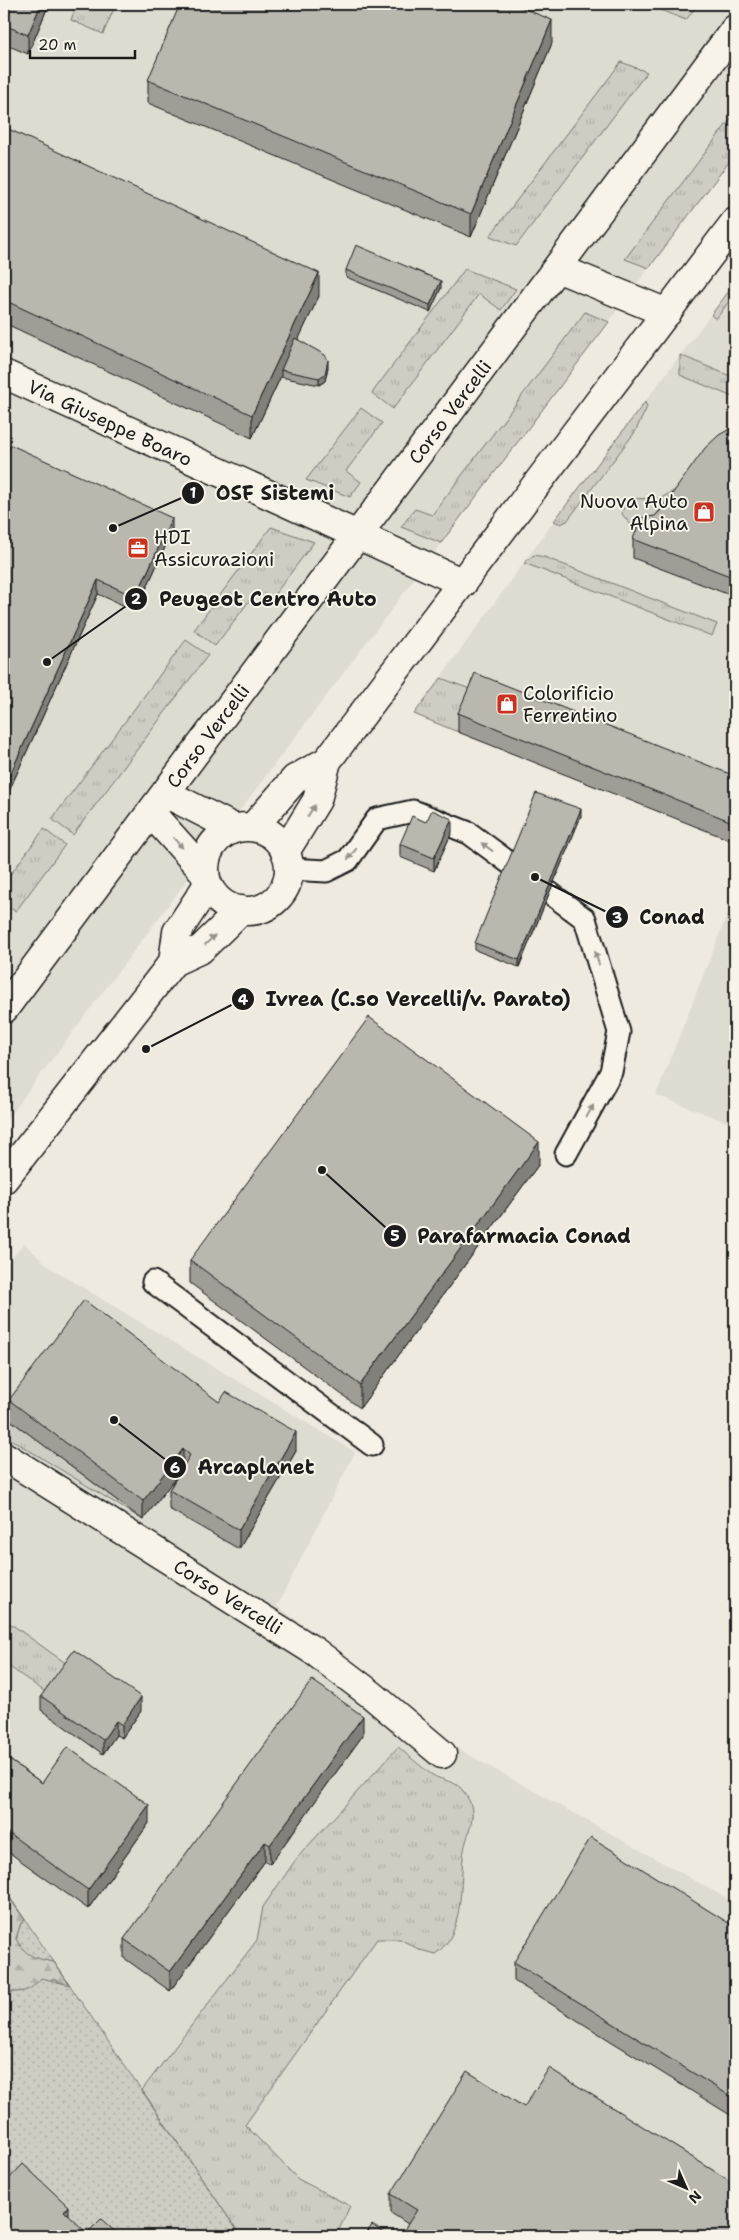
<svg xmlns="http://www.w3.org/2000/svg" width="739" height="2240" font-family="'Shantell Sans',sans-serif">
	<defs>
		<pattern id="grass-tufts" width="24" height="20" patternUnits="userSpaceOnUse" patternTransform="scale(1.25)"><rect width="24" height="20" fill="#cfccc3"/><path d="M3 7l-1-3M5 7V3M7 7l1-3M15 17l-1-3M17 17v-4M19 17l1-3" fill="none" stroke="#b1afa7"/></pattern>
		<pattern id="forest-firs" width="22" height="20" patternUnits="userSpaceOnUse" patternTransform="scale(1.25)"><rect width="22" height="20" fill="#cfccc3"/><path d="M5 1l3.5 6h-7zM16 11l3.5 6h-7z" fill="#b1afa7"/></pattern>
		<pattern id="garden-dots" width="8" height="8" patternUnits="userSpaceOnUse" patternTransform="scale(1.25)"><rect width="8" height="8" fill="#cfccc3"/><path d="M2 2h.1M6 6h.1" fill="none" stroke="#b1afa7" stroke-width="1.8" stroke-linecap="round"/></pattern>
	</defs>
	<rect width="100%" height="100%" fill="#eeeae0"/>
	<filter id="ink" filterUnits="userSpaceOnUse"><feTurbulence type="fractalNoise" baseFrequency=".02" numOctaves="2"/><feDisplacementMap in="SourceGraphic" scale="10" xChannelSelector="R" yChannelSelector="G"/><feConvolveMatrix kernelMatrix="1 2 1 2 8 2 1 2 1" color-interpolation-filters="sRGB"/></filter>
	<g filter="url(#ink)">
		<path fill="#dedbd1" d="M4,4H735V154L4,1123Z
			M735,283V842L414,714L554,521Z
			M735,895V1125L656,1095Z
			M24,1243L49,1267L355,1452L277,1606L327,1642L451,1745L735,1903V2236H336L350,2206L298,2179L245,2125L377,1939H400L420,1950L444,1948L460,1910L463,1856L472,1824L454,1781L433,1775L398,1747L297,1858L263,1907L257,1940L142,2090L12,1899L4,1898V1268Z"/>
		<path fill="url(#grass-tufts)" stroke="#767470" d="M77,4H116L103,34L71,20Z
			M665,4H698L686,20L660,10Z
			M621,62L647,72L516,246L490,236Z
			M735,113V154L649,268L625,259Z
			M465,269L516,289L501,310L479,294L393,409L372,393Z
			M735,283V293L716,319L711,315Z
			M585,312L609,322L441,543L401,527L415,509L432,515Z
			M680,355L735,378V398L680,375Z
			M645,402L647,407L635,432L567,521L561,524L554,521Z
			M361,408L382,423L346,471L361,482L350,497L306,480Z
			M677,489L641,537L622,514L625,503L628,499L661,498Z
			M271,527L314,542L269,602L256,592L215,646L194,630Z
			M534,555L544,557L717,624L712,636L524,563Z
			M186,640L208,655L73,835L52,819Z
			M441,678L475,691L458,732L414,714Z
			M44,829L65,845L16,911L4,906V883Z
			M4,1416L9,1419L143,1520L4,1435Z
			M11,1624L71,1667L51,1696L4,1663V1634Z
			M398,1747C409,1756 420,1766 431,1774C443,1782 455,1779 464,1792C482,1816 465,1832 463,1858C460,1887 464,1936 435,1954L420,1950L400,1939H377L245,2125L298,2179L350,2206L336,2236H241L142,2090L257,1940L263,1907L297,1858Z"/>
		<path fill="url(#forest-firs)" stroke="#767470" d="M11,1900L25,1920L21,1923L16,1938C25,1954 37,1959 54,1962L70,1986L53,1979L22,1992H4V1904Z"/>
		<path fill="url(#garden-dots)" stroke="#767470" d="M11,1899L241,2236H4V1992C23,1992 29,1993 41,1978L70,1985L54,1962C34,1958 27,1957 16,1939L21,1923L25,1920L11,1900L4,1904Z"/>
		<g fill="none" stroke-linecap="round" stroke-linejoin="round">
			<g stroke="#1c1c1c" stroke-width="25">
				<path id="service" d="M289,869L326,871L348,860L377,819L413,811L469,833L585,919L619,1032L611,1072L566,1154
					M153,1282L372,1445"/>
			</g>
			<g stroke="#1c1c1c" stroke-width="31">
				<path id="minor" d="M557,268L667,313
					M4,374L463,583
					M165,793L234,828
					M151,813L205,873
					M4,1009L735,29
					M4,1456L314,1651L372,1695L442,1754"/>
			</g>
			<g stroke="#1c1c1c" stroke-width="31">
				<path id="primary" d="M205 869a42 42 0 1 1 84 0a42 42 0 1 1-84 0Z
					M253,827L295,779L327,761
					M285,852L317,800L327,761L735,222
					M173,962L177,932L207,886
					M4,1179L173,962L201,949L241,910"/>
			</g>
			<use href="#service" stroke="#f7f3e8" stroke-width="21"/>
			<use href="#minor" stroke="#f7f3e8" stroke-width="28"/>
			<use href="#primary" stroke="#f7f3e8" stroke-width="28"/>
		</g>
		<path fill="#a09d96" stroke="#1c1c1c" d="M4,4H49L28,54L4,44Z
			M609,4H620L618,7Z
			M552,43L471,237L148,103V80Z
			M4,127L319,296L298,340L328,367L325,381L319,385L281,377V376L252,438L4,323Z
			M346,270L441,288L430,312L346,277Z
			M735,428V597L633,558V539L655,516Z
			M4,461L172,532L136,611L98,594L4,802Z
			M458,713L735,776V842L458,732Z
			M581,816L519,967L475,950V943Z
			M452,832L434,871L400,857V844Z
			M539,1164L360,1408L190,1283V1260Z
			M9,1400L219,1402L296,1451L239,1549L169,1509V1490L179,1472L143,1520L9,1419Z
			M41,1696L141,1711L122,1738L116,1735L103,1754L41,1710Z
			M363,1735L270,1864L265,1861L170,1991L124,1958V1939Z
			M4,1756L42,1783L149,1823L88,1909L7,1851L4,1855Z
			M735,1927V2118L514,1981V1962Z
			M524,2107L408,2224L391,2213V2194Z"/>
		<path fill="#82807a" stroke="#1c1c1c" d="M41,4H49L28,54V35Z
			M552,20V43L471,237V214Z
			M319,273V296L284,370H281V376L252,438V415Z
			M441,281V288L430,312V305Z
			M328,360V367L325,381L319,385V378Z
			M172,518V532L136,611V597Z
			M98,580V594L4,802V788Z
			M581,809V816L519,967V960Z
			M452,819V832L434,871V858Z
			M539,1142V1164L360,1408V1385Z
			M296,1432V1451L239,1549V1530Z
			M183,1449V1468L143,1520V1501Z
			M141,1697V1711L122,1738V1725Z
			M363,1716V1735L270,1864V1845Z
			M116,1721V1735L103,1754V1740Z
			M149,1805V1823L88,1909V1890Z
			M7,1832V1851L4,1855V1836Z
			M265,1842V1861L170,1991V1972Z
			M68,2206V2225L64,2211Z"/>
		<path fill="#bab7af" stroke="#1c1c1c" d="M4,4H41L28,35L4,25Z
			M180,4H513L552,20L471,214L148,80Z
			M4,127L319,273L252,415L4,300Z
			M356,245L441,281L430,305L346,270Z
			M295,338L325,355L328,360L325,374L319,378L281,370Z
			M735,428V578L633,539L641,518L655,516L660,511L705,448L719,435L728,430Z
			M11,445L172,518L136,597L98,580L4,788V461Z
			M475,673L735,776V823L458,713Z
			M536,793L581,809L519,960L475,943Z
			M432,810L452,819L434,858L400,844L412,816L426,822Z
			M369,1017L539,1142L360,1385L190,1260Z
			M84,1300L219,1402L226,1392L296,1432L239,1530L169,1490L190,1455L183,1449L143,1501L9,1400Z
			M74,1650L141,1697L122,1725L116,1721L103,1740L41,1696Z
			M312,1680L363,1716L270,1845L265,1842L170,1972L124,1939Z
			M67,1747L149,1805L88,1890L7,1832L4,1836V1756L42,1783Z
			M591,1837L735,1927V2099L514,1962Z
			M549,2068L735,2184V2236H400L417,2210L391,2194L467,2071L524,2107Z
			M23,2164L68,2206L64,2211L87,2233L101,2219L120,2236H4V2184Z
			M372,2225L389,2236H365Z"/>
		<defs><path id="oneway-solid" d="M-6-.8H1V-3.2L6.5 0L1 3.2V.8H-6Z" transform="scale(1.25)"/></defs>
		<g fill="#94928c">
			<use href="#oneway-solid" transform="translate(311 811) rotate(-58)"/>
			<use href="#oneway-solid" transform="translate(178 843) rotate(48)"/>
			<use href="#oneway-solid" transform="translate(487 847) rotate(-144)"/>
			<use href="#oneway-solid" transform="translate(352 854) rotate(129)"/>
			<use href="#oneway-solid" transform="translate(210 940) rotate(-44)"/>
			<use href="#oneway-solid" transform="translate(597 958) rotate(-107)"/>
			<use href="#oneway-solid" transform="translate(590 1111) rotate(-61)"/>
		</g>
	</g>
	<defs>
		<g id="shop-square" transform="scale(1.125)"><rect x="-9" y="-9" width="18" height="18" rx="4" fill="#c8321e" stroke="#f7f3e8"/><path d="M-5-2.5h2.3a2.7 3.5 0 0 1 5.4 0H5L5.5 6h-11ZM-1.5-2.5h3a1.5 2.3 0 0 0-3 0Z" fill="#fff"/></g>
		<g id="office-square" transform="scale(1.125)"><rect x="-9" y="-9" width="18" height="18" rx="4" fill="#c8321e" stroke="#f7f3e8"/><path d="M-6-3h4V-5.5h4V-3h4V5H-6ZM-1-4.5V-3h2v-1.5ZM-6 0V1H6V0Z" fill="#fff"/></g>
	</defs>
	<g fill-rule="evenodd">
		<use href="#shop-square" x="704" y="512"/>
		<use href="#office-square" x="138" y="548"/>
		<use href="#shop-square" x="507" y="704"/>
	</g>
	<g text-anchor="middle" dominant-baseline="central" stroke-width="4" stroke-linejoin="round" paint-order="stroke">
		<g font-size="19" fill="#1c1c1c" stroke="#f7f3e8">
			<text transform="translate(450 412) rotate(-53)">Corso Vercelli</text>
			<text transform="translate(110 423) rotate(25)">Via Giuseppe Boaro</text>
			<text transform="translate(208 736) rotate(-53)">Corso Vercelli</text>
			<text transform="translate(228 1597) rotate(32)">Corso Vercelli</text>
		</g>
		<g font-size="19" fill="#1c1c1c" stroke="#f7f3e8" text-anchor="start">
			<text x="688" y="501" text-anchor="end">Nuova Auto<tspan x="688" dy="22">Alpina</tspan></text>
			<text x="154" y="537">HDI<tspan x="154" dy="22">Assicurazioni</tspan></text>
			<text x="523" y="693">Colorificio<tspan x="523" dy="22">Ferrentino</tspan></text>
		</g>
	</g>
	<path fill="none" stroke="#1c1c1c" stroke-width="2" d="M113 528L193 493M47 662L136 599M535 877L617 917M146 1049L243 999M322 1170L395 1236M114 1420L175 1467"/>
	<g fill="#1c1c1c" stroke="#f7f3e8" stroke-width="2">
		<circle cx="113" cy="528" r="5"/>
		<circle cx="47" cy="662" r="5"/>
		<circle cx="535" cy="877" r="5"/>
		<circle cx="146" cy="1049" r="5"/>
		<circle cx="322" cy="1170" r="5"/>
		<circle cx="114" cy="1420" r="5"/>
		<circle cx="193" cy="493" r="12"/>
		<circle cx="136" cy="599" r="12"/>
		<circle cx="617" cy="917" r="12"/>
		<circle cx="243" cy="999" r="12"/>
		<circle cx="395" cy="1236" r="12"/>
		<circle cx="175" cy="1467" r="12"/>
	</g>
	<g font-size="15" text-anchor="middle" font-weight="bold" fill="#fff">
		<text x="193" y="498">1</text>
		<text x="136" y="604">2</text>
		<text x="617" y="923">3</text>
		<text x="243" y="1005">4</text>
		<text x="395" y="1241">5</text>
		<text x="175" y="1473">6</text>
	</g>
	<g font-size="20" text-anchor="middle" font-weight="bold" fill="#1c1c1c" stroke="#f7f3e8" stroke-width="4" stroke-linejoin="round" paint-order="stroke">
		<text x="275" y="500">OSF Sistemi</text>
		<text x="268" y="606">Peugeot Centro Auto</text>
		<text x="672" y="924">Conad</text>
		<text x="418" y="1006">Ivrea (C.so Vercelli/v. Parato)</text>
		<text x="524" y="1243">Parafarmacia Conad</text>
		<text x="256" y="1474">Arcaplanet</text>
	</g>
	<rect width="739" height="2240" fill="none" stroke="#f7f3e8" stroke-width="20"/>
	<rect x="10" y="10" width="719" height="2220" fill="none" stroke="#1c1c1c" stroke-width="2" filter="url(#ink)"/>
	<g transform="translate(686 2188) rotate(135)" stroke="#f7f3e8" stroke-width="4" paint-order="stroke">
	<path d="M0-4L9 19L0 12L-9 19Z" fill="#1c1c1c"/>
	<text y="-8" font-size="14" font-weight="bold" text-anchor="middle" fill="#1c1c1c">N</text>
	</g>
	<path d="M30 50v8h105v-8" fill="none" stroke="#1c1c1c" stroke-width="2.5"/>
	<text x="38" y="50" font-size="15" fill="#1c1c1c" stroke="#f7f3e8" stroke-width="4" paint-order="stroke">20 m</text>
</svg>
